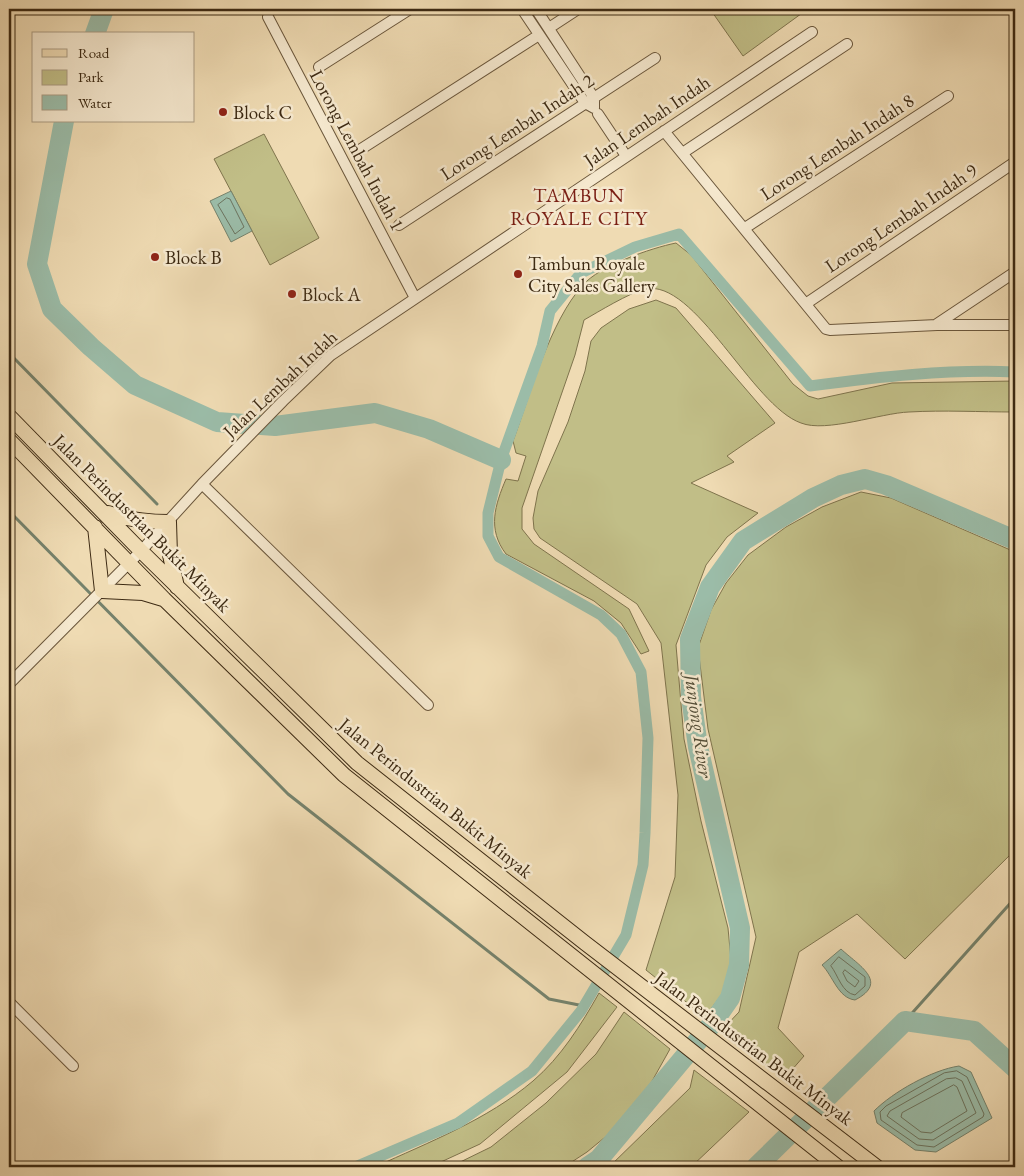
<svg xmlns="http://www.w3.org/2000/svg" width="1024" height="1176" font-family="'EB Garamond',serif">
	<rect width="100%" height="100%" fill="#efdbb3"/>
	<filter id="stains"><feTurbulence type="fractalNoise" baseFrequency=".004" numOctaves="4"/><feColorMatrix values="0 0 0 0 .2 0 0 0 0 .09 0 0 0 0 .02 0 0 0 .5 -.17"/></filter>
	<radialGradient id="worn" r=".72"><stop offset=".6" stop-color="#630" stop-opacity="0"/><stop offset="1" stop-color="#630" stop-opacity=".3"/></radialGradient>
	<path fill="#c1be87" stroke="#7f744d" d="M710,9H800L805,11L743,56Z
		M264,134L319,238L270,265L214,159Z
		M676,243L691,255L793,384L808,396L818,399L892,383L1015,381V412C980,412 944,410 909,412C881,413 826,433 801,423C752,406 695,278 645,289C629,293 598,312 584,320L575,355L522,508V529L534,544L629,609L649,651L641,654L621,623L594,601L506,554C487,529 495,505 506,479L518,481L526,456L516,453L513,441C530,395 550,321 583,285C599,266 651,248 676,243Z
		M656,300L676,308L775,423L727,456L734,462L691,483L758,513L727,537L706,565L676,645L684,739L701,821L728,928L731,960L725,990L705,1017L646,970L675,877L678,795L661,643L637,604L540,538L534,529L533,518L538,491L568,422L585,371L591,341L601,328L629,309Z
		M861,492L891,498L1015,552V850L905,959L857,914L799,952L778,1028L804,1056L784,1079L722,1030L739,1012L756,937L708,729L698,648L711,610L726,583L748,555L786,527L822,507Z
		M599,993L617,1007L567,1072L480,1144L430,1167H375C429,1142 487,1120 533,1081C561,1057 581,1025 599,993Z
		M624,1012L670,1049L642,1099L615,1129L587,1152L564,1167H450L491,1147L546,1103L596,1054Z
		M694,1070L749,1112L691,1167H609L690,1088Z"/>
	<path fill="#9bbca8" stroke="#75826c" d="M231,191L252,231L231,242L210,201Z
		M841,949C858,965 890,982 855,1000C838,998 833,976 822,965Z
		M959,1066L971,1072L992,1118L936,1152L915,1150L877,1123L874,1111C893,1092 932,1070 959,1066Z"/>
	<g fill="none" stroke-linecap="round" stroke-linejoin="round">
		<path stroke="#6c735e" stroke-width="1" d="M227,198L230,199L244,227L235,234L218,205Z
			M839,957L865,977V986L855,995C842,993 838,975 831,966Z
			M845,970L859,981L855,987L847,981L843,973Z
			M957,1071L967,1077L984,1114L983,1117L934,1147L917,1145L881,1120L880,1112L886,1106L944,1073Z
			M956,1078L962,1081L976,1113L933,1140L919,1139L887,1116L890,1111L946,1079Z
			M954,1085L957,1087L967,1111L931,1133L921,1132L901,1117L902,1113Z"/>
		<path stroke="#75826c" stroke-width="3" d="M9,353L157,504
			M9,511L288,794L549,999L584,1006
			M905,1021L1015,898"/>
		<path stroke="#9bbca8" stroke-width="11" d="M355,1167L458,1123L532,1071L581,1011L626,935L643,865L645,833L648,738L641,672L621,634L601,615L499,557L488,536V513L501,460L542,346L550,311L581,273L635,247L679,234L810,386C878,377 947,369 1015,372"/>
		<path stroke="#9bbca8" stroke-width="20" d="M95,34L104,9
			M64,121L37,264L52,309L91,347L135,385L217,422L275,426L375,413L429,429L501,460
			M587,1167L599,1159L712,1024L730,998L739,965L740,928L698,747L691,697L690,639L710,587L743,541L813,498L841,485L865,479L886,485L1015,540
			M756,1167L905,1021L974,1031L1015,1068"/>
		<g stroke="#6a563b" stroke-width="12">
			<path id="minor" d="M522,9L585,103L594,108V98L536,9
				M268,17L415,298
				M549,28L578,9
				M319,67L410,9
				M598,114L626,156
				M664,131L826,329L830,330L937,325H1015
				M358,151L539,35
				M684,152L847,44
				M399,225L655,58
				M745,228L948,96
				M807,303L1015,162
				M937,324L1015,272
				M202,484L428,705
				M9,684L141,551L202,484L283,401L331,355L812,32
				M9,1002L73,1066"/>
		</g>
		<g stroke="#3d2a13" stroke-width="16">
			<path id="major" d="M9,416L141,551L357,763L585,943L877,1167
				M9,440L164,599L344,775L838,1167
				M108,513C129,520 147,522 169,522L170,555L177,587
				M95,527L102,591L143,593L163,599"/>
		</g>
		<use href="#minor" stroke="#f5e8ce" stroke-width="10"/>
		<use href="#major" stroke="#efdbb3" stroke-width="14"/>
	</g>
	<g fill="#8f2418" stroke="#f5e8ce" stroke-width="2">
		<circle cx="223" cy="112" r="5"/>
		<circle cx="155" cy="257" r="5"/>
		<circle cx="518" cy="274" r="5"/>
		<circle cx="292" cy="294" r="5"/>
	</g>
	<g text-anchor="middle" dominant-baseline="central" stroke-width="5" stroke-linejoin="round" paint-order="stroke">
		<g font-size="19" fill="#3d2a13" stroke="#f5e8ce" text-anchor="start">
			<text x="233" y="112">Block C</text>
			<text x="165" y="257">Block B</text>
			<text x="528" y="263">Tambun Royale<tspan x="528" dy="22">City Sales Gallery</tspan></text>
			<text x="302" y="294">Block A</text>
		</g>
		<g font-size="19" fill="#3d2a13" stroke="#f5e8ce">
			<text transform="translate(647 121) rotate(-34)">Jalan Lembah Indah</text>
			<text transform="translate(517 127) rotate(-33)">Lorong Lembah Indah 2</text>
			<text transform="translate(837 147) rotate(-33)">Lorong Lembah Indah 8</text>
			<text transform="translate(357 150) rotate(62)">Lorong Lembah Indah 1</text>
			<text transform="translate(901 218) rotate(-34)">Lorong Lembah Indah 9</text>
			<text transform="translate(280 384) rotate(-43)">Jalan Lembah Indah</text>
			<text transform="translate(142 523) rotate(45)">Jalan Perindustrian Bukit Minyak</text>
			<text transform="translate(436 798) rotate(39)">Jalan Perindustrian Bukit Minyak</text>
			<text transform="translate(754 1048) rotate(37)">Jalan Perindustrian Bukit Minyak</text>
		</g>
		<g font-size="20" letter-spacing="1" fill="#7a1f14" stroke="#f5e8ce">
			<text x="579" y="195">TAMBUN<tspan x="579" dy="23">ROYALE CITY</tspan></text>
		</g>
		<g font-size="20" font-style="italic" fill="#544e38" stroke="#f5e8ce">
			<text transform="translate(699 726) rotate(82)">Junjong River</text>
		</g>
	</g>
	<rect width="1024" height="1176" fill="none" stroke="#efdbb3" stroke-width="30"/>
	<rect x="10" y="10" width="1004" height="1156" fill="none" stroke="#3d2a13" stroke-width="2.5"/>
	<rect x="15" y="15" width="994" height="1146" fill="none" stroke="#3d2a13"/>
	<rect x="32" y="32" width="162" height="90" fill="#f5e8ce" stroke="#ab9c83"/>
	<rect x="42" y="49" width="25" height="8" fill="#efdbb3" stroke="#ab9c83"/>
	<text x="78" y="58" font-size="15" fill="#3d2a13">Road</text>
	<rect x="42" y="70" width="25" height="15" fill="#c1be87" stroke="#ab9c83"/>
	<text x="78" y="82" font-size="15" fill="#3d2a13">Park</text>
	<rect x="42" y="95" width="25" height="15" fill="#9bbca8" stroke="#ab9c83"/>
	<text x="78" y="108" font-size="15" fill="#3d2a13">Water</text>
	<rect width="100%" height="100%" filter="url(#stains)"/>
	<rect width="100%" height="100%" fill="url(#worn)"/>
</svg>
